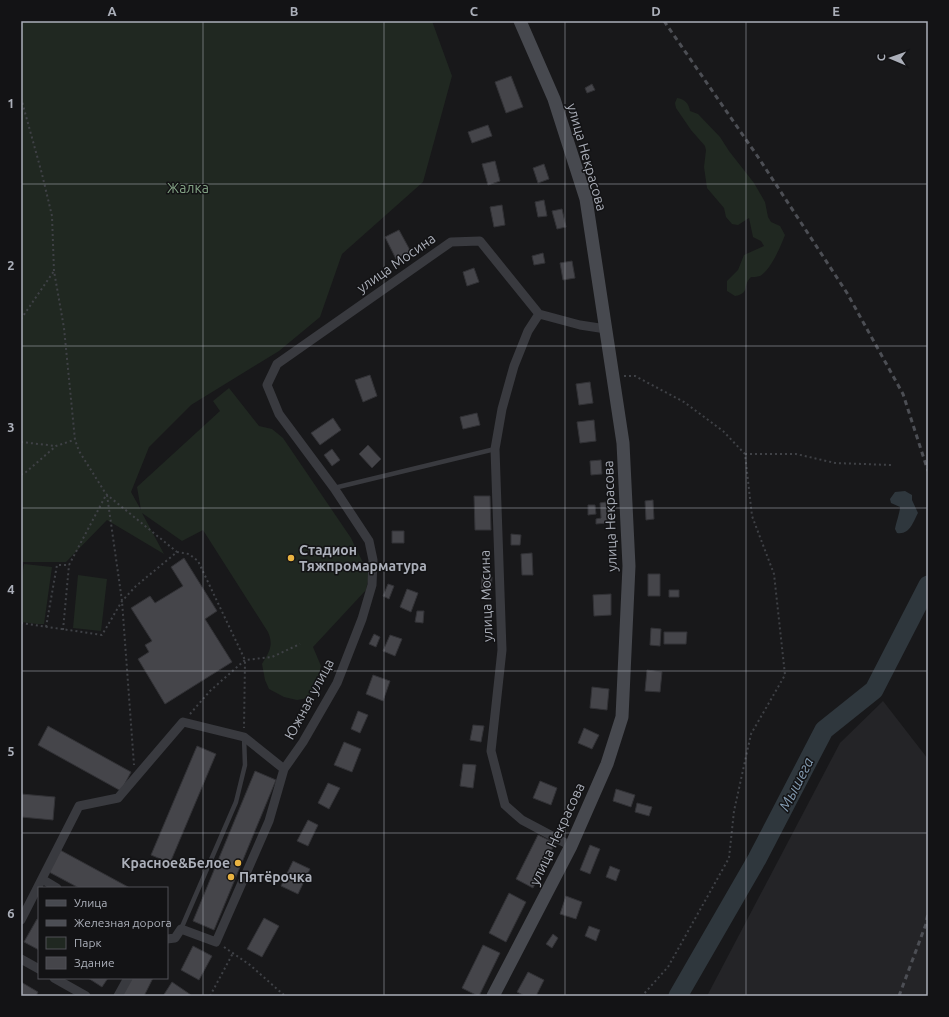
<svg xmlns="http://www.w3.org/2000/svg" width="949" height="1017" font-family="Ubuntu,sans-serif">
	<rect width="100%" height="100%" fill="#18181a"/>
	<path fill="#242427" d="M883,701L928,759V996H707L840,743Z"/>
	<path fill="#202821" d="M21,21H432L452,76L423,182L342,254L320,317L279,351L191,405L149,447L131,492L141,510L137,487L220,411L213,401L229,388L259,426L272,429L283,438L351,538L369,575L366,590L313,647L321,666L317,682L308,698L297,700L284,697L269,689L265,680L262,664C269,652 274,646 268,632L203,530L182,541L142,513L164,554L107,520L66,562H21Z
		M677,98C685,99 689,104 690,111L698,114L720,137L729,151L754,183L765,202L768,217L771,222L780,226L785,235C781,246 770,271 760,276C757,277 753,277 751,277C742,285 751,293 735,296L727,291V281L738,270L744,255L764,246L761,241L753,237L749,218L738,225L732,224L726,217L724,208L707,188L704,167L706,150L705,146L691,130L676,108L675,103Z
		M24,564L52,567L44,624H37L21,622V581Z
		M78,575L107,579L101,631L73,628Z"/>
	<path fill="#2f373d" d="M905,491L912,495V500L918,513C913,522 910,535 897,533L895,529C896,523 900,512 900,507L891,503L890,499L895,492Z"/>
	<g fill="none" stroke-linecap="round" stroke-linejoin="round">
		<path stroke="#2f373d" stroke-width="19" d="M678,996L757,859L824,730L874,690L928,585"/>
	</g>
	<path fill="#45454a" stroke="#323236" d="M511,76L523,107L506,113L495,82Z
		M592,84L595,90L587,93L585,88Z
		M488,125L492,136L472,143L468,132Z
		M495,161L500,181L488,185L482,164Z
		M544,164L549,179L538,183L533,168Z
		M544,200L547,216L538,217L535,202Z
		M502,205L505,225L494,227L490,207Z
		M562,209L566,227L557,229L552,211Z
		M399,230L411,252L396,259L385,237Z
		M543,253L545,263L534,265L532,256Z
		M572,261L575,278L563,280L560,263Z
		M474,268L479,282L467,286L463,272Z
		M370,375L377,396L363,402L355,380Z
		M590,382L593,403L579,405L576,384Z
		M477,413L480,425L463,429L460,417Z
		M333,418L341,430L320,445L311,433Z
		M594,420L596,441L580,443L577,422Z
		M368,445L381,459L372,468L359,454Z
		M332,449L340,460L332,466L324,455Z
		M601,460L602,474L591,475L590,461Z
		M474,496H490L491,530H475Z
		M653,500L654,519L646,520L645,501Z
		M606,502L607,523L596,524V519L601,518L600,503Z
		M588,505H595L596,514L588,515Z
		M392,531H404V543H392Z
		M511,534L521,535L520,545H511Z
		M532,553L533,575H522L521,554Z
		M184,558L217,611L205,619L232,662L165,704L138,659L149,652L145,645L152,641L131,608L150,596L155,603L183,586L171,567Z
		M648,574H660V596H648Z
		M482,577H492L491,592L481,591Z
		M388,584L394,586L389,599L383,596Z
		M407,589L418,593L411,612L400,607Z
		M669,590H679V597H669Z
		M611,594V615L594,616L593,595Z
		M417,611H424L423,623L415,622Z
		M651,628L661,629L660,646L650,645Z
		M664,632H687L686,644H664Z
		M374,634L380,637L376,647L369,644Z
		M390,635L402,639L395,656L383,651Z
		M647,670L662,672L660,692L645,691Z
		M373,675L390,681L383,701L366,694Z
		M592,687L609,689L607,710L590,708Z
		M358,711L368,715L360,733L351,729Z
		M473,725L484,726L481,742L470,740Z
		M48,726L131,772L121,791L38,745Z
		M584,728L599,735L592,749L578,743Z
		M344,742L361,749L352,772L334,765Z
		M197,746L216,754L170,863L151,855Z
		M463,764L476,765L473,788L460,786Z
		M255,771L276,780L214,930L193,921Z
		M540,781L557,788L551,805L533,798Z
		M328,783L340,788L329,809L318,803Z
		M616,789L635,795L631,807L613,801Z
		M21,794L55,797L53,820L21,817Z
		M637,803L652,807L649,816L635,812Z
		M308,820L318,825L308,846L297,841Z
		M538,835L555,843L533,888L516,879Z
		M590,845L600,849L590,874L580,870Z
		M60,850L130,888H79L49,872Z
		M293,861L310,869L298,894L281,886Z
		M610,866L620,870L616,881L606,877Z
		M509,893L526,902L506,942L489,933Z
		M566,896L582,902L576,919L560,914Z
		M264,918L279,926L262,957L247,949Z
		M37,919L39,920V950L24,942Z
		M589,926L600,930L596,941L585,936Z
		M553,934L558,938L552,948L546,944Z
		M483,945L500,953L479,996H478L462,988Z
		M193,946L212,956L199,980L181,970Z
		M528,972L544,980L536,996H525L517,992Z
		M88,978H108L102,987Z
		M131,978H153L144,996H122Z
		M21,982L38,992L36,996H21Z
		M172,982L191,995L190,996H163Z"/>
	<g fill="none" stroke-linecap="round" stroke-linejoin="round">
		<path stroke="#3f4146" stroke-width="2" stroke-dasharray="2 3" stroke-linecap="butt" d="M21,98L42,174L52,216L54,271L64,328L75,440L79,451L106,494L177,552
			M21,319L54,271
			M624,376H635L684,402L723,431L745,454L752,516L774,574L785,675L751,734L734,811L729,858L668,967L642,996
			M21,442L56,446
			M745,454H796L835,463L891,465
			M21,475L26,472L56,446L74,440
			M107,495L122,601L134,765
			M21,623L102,635L122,601L136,586L177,552L189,554L198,561L245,660L244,728
			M46,627L57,565H69L106,495
			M63,630L69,565
			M190,714L210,691L245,660L272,657L300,644
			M224,947L250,965L285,996
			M210,996L233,953"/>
		<path stroke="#393a3f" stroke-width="4.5" d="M334,488L495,449
			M181,929L236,802L245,765L244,737"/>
		<path stroke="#393a3f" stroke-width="9" d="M539,314L580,325L606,329
			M42,879L57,888
			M21,920L79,806L118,798L183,722L244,737L284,769
			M167,939L175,938L181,929L216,942L269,821L284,769L303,742L337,683L362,619L372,585L373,560L369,541L334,488L279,414L267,385L277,364L451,242L480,241L539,314L528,331L514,366L502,409L495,449L502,650L491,751L505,805L522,820L571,846
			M21,959L39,969
			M54,978L86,996
			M118,996L128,978"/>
		<path stroke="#47494f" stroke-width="13" d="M493,996L571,846L607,764L622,717L629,566L623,443L586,199L554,99L520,21"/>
		<path stroke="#4c4e54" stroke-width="3" stroke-dasharray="5 4" stroke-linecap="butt" d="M664,21L758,157L847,293L903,394L928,471
			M899,996L926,924L928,913"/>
	</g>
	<path fill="none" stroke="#abafb9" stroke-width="1" stroke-opacity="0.55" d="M203,21V996M384,21V996M565,21V996M746,21V996M21,184H928M21,346H928M21,508H928M21,671H928M21,833H928"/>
	<g fill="#e9b341" stroke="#131315" stroke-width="1.5">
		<circle cx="291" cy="558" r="4"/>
		<circle cx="238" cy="863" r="4"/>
		<circle cx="231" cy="877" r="4"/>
	</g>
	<g text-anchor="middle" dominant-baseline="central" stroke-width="3" stroke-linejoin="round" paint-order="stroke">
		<g font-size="14" fill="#abafb9" stroke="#131315">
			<text transform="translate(587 157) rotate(74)">улица Некрасова</text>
			<text transform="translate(396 263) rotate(-35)">улица Мосина</text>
			<text transform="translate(610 516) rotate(-92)">улица Некрасова</text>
			<text transform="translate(486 596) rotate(-92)">улица Мосина</text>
			<text transform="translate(309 699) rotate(-62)">Южная улица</text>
			<text transform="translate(557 834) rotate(-65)">улица Некрасова</text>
		</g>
		<g font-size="14" fill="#83a385" stroke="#131315">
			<text x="188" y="188">Жалка</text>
		</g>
		<g font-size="14" font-weight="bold" fill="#abafb9" stroke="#131315" text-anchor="start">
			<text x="299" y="550">Стадион<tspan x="299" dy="16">Тяжпромарматура</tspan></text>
			<text x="230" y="863" text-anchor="end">Красное&amp;Белое</text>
			<text x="239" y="877">Пятёрочка</text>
		</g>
		<g font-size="15" font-style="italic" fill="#849cb2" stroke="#131315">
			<text transform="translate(796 784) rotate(-63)">Мышега</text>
		</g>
	</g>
	<rect width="949" height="1017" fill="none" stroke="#131315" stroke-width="44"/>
	<rect x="38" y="887" width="130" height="92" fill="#131315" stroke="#505157"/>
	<rect x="46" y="900" width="20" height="6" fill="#47494f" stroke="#505157"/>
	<text x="74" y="907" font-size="12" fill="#abafb9">Улица</text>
	<rect x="46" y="920" width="20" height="6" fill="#4c4e54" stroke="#505157"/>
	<text x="74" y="927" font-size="12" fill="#abafb9">Железная дорога</text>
	<rect x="46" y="937" width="20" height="12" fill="#202821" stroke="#505157"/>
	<text x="74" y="947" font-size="12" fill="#abafb9">Парк</text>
	<rect x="46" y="957" width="20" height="12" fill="#45454a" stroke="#505157"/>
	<text x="74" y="967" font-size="12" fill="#abafb9">Здание</text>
	<g transform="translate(891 58) rotate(272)" stroke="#131315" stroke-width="3" paint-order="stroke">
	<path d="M0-3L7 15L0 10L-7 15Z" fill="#abafb9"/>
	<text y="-6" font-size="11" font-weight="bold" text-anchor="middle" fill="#abafb9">С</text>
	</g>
	<rect x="22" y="22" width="905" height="973" fill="none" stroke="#abafb9" stroke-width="1.5"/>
	<g font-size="13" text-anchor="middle" font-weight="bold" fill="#abafb9">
		<text x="112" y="16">A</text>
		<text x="294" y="16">B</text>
		<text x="474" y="16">C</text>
		<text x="656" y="16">D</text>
		<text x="836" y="16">E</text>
		<text x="11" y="108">1</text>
		<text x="11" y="270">2</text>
		<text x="11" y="432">3</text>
		<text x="11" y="594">4</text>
		<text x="11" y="756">5</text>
		<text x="11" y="918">6</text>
	</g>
</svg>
